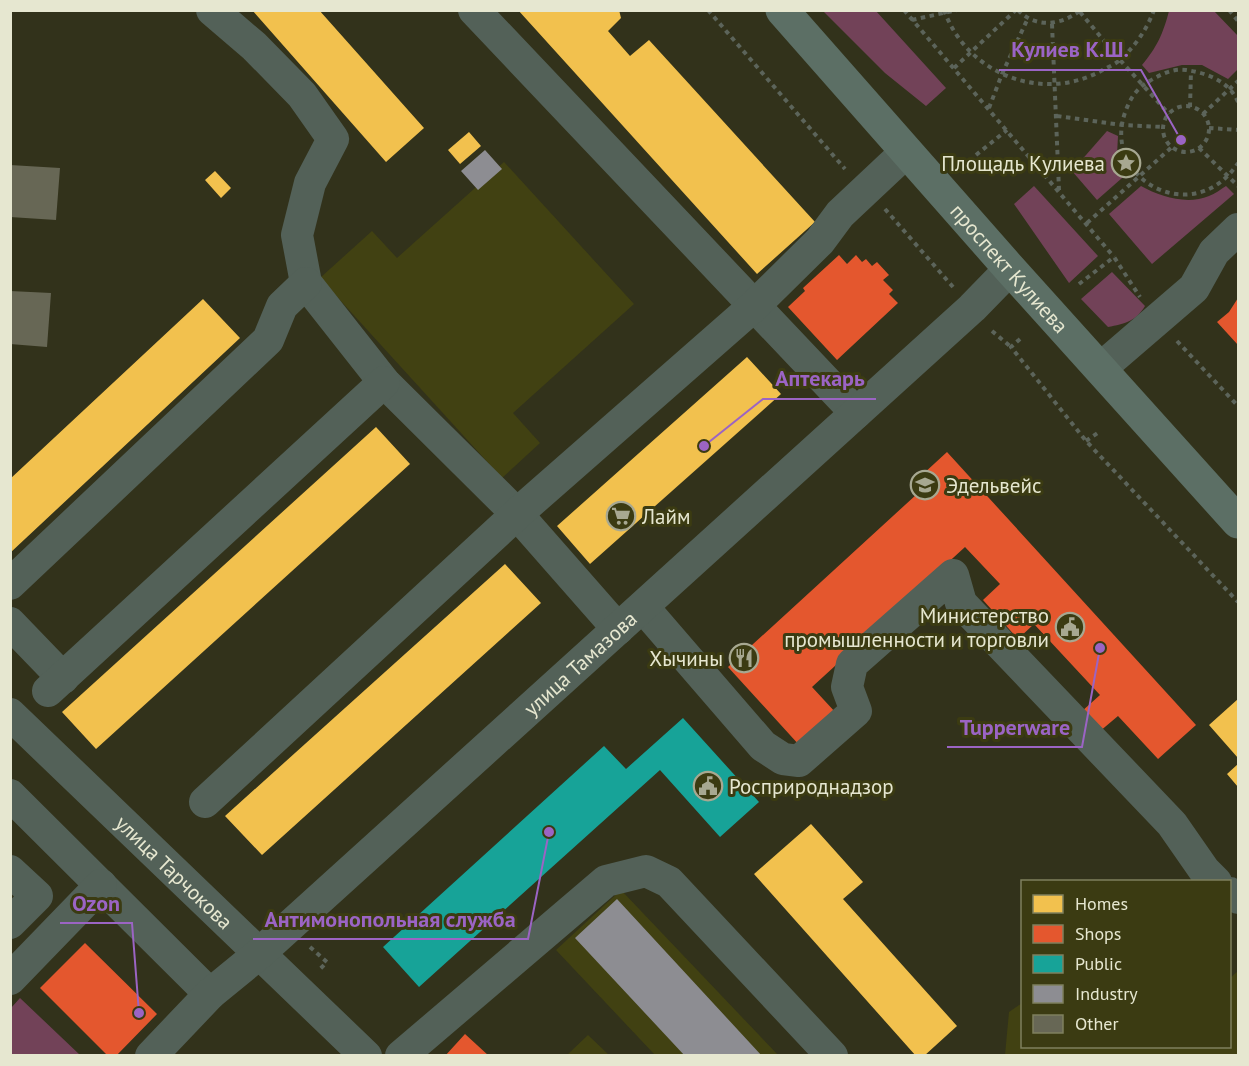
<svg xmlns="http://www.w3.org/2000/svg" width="1249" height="1066" font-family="'PT Sans',sans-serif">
	<rect width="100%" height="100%" fill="#32321b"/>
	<path fill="#414112" d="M504,162L634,304L513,413L540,443L502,478L320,278L372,231L397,258Z
		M621,890L778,1055H655L556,950Z
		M1238,971V1055H1005L1009,1012L1022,1003V1046H1230V978Z
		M588,1035L609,1055H567Z"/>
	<path fill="#724258" d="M823,11H876L946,88L926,106L885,73Z
		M1169,11H1214L1238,36V69L1228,79L1202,65H1182L1149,73L1142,65C1157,47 1163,34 1169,11Z
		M1107,131L1118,136L1117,155L1130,171L1097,200L1072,171Z
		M1034,186L1098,256L1069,283L1014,204Z
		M1141,186C1161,197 1187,205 1209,196C1215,194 1221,189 1226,186L1234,194L1152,264L1109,214Z
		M1112,272L1145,306C1136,321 1125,324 1108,327L1081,299Z
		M20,998L80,1055H11V1008Z"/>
	<path fill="#f2c14e" d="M252,10H319L424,128L386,162Z
		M518,10H619L621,18L608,31L630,56L649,40L815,222L757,274Z
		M469,132L481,146L460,164L448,150Z
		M215,171L231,188L221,198L205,180Z
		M203,299L240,338L10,553V479Z
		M747,357L781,394L590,564L557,526Z
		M376,427L410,464L96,749L62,712Z
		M505,564L541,603L262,855L225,816Z
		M1238,699V758L1209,725Z
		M1238,764V787L1227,774Z
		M811,824L863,882L843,899L957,1026L924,1056H916L754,874Z"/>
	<path fill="#e4572e" d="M839,255L847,264L856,255L862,262L866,259L872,266L877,262L889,275L883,280L893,290L889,294L898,303L837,360L788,307L805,291L803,288Z
		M1238,298V345L1217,322L1229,312Z
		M947,452L1196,725L1158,759L1118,716L1099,732L1081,712L1100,695L1034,624L1018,639L983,600L1000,584L965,547L812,687L836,713L800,746L728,667L917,494L910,486Z
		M85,943L157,1014L116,1056H108L40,988Z
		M465,1034L489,1056H445Z"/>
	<path fill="#17a398" d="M683,718L759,802L720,837L660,770L419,987L383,947L604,746L626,769Z"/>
	<path fill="#8d8d92" d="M485,150L502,169L478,190L461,171Z
		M617,899L762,1056H685L575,938Z"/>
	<path fill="#676755" d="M10,165L60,168L56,220L10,217Z
		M10,291L51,293L47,347L10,344Z"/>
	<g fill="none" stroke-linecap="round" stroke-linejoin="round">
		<path stroke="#5c645a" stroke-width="4" stroke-dasharray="4.5 4.5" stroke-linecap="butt" d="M708,10L845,169
			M904,10L1114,257
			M944,10C967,74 1041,103 1101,71C1108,67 1116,64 1121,59C1136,45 1147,29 1154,10
			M1018,10C1036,29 1062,25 1081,10
			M1229,10L1238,21
			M1080,12L1120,60L1169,114
			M912,20L957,10
			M1052,24L1059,190
			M954,68L1016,10
			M1238,102C1229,81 1207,73 1186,70C1173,68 1159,75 1148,82C1137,88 1130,99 1126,110C1099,178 1193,231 1238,163
			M1163 129a23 23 0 1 1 46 0a23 23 0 1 1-46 0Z
			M1190,107L1191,71
			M989,108L1002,74L1028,18
			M1203,114L1238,81
			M1057,116L1122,125L1163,127
			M1209,128L1238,130
			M1199,148L1238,186
			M976,155L1007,130
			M885,209L953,287
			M1087,223L1172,147
			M1079,284L1114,257L1140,297
			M992,331L1011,347
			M1020,339L1011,347L1086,441L1238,602
			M1177,341L1238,406
			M1086,441L1099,432
			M310,947L327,962L318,971"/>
		<g stroke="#536158" stroke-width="32">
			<path d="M212,10L254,46L302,95L333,139L310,183L297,235L306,283L384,382L517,514L618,629"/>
			<path d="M474,10L856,413"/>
			<path d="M1101,368L1194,288L1214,252L1238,229"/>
			<path d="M10,584L268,340L282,306L306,283"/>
			<path d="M643,607L763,746L783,759L799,761L856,711L847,687L852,664L953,575L961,603L1172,824L1204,870L1216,882"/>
			<path d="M10,623L63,678"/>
			<path d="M48,691L384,382"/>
			<path id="s1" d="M10,714L366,1056"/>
			<path d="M10,795L210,994"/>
			<path d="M205,802L517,514L754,306L820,241L840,214L906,152"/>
			<path d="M10,871L37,896L10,923"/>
			<path d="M1230,893L1238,898"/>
			<path d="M10,979L101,885"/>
			<path id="s2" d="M151,1056L210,994L260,953L972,308L1010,269"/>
			<path d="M401,1056L606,881L646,871L669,882L832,1056"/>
		</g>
		<path stroke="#5c6f65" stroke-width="33" id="s3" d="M782,10L1010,269L1238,522"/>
	</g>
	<defs>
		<g id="sight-ring" transform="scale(1.5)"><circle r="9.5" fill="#3b3b12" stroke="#a7a891" stroke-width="1.5"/><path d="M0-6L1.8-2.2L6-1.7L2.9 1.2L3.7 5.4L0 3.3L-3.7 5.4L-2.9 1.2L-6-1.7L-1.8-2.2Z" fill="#a7a891"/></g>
		<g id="school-ring" transform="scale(1.5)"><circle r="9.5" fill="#3b3b12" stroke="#a7a891" stroke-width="1.5"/><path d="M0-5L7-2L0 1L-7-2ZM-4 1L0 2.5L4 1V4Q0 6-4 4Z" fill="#a7a891"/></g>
		<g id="supermarket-ring" transform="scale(1.5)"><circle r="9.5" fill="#3b3b12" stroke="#a7a891" stroke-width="1.5"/><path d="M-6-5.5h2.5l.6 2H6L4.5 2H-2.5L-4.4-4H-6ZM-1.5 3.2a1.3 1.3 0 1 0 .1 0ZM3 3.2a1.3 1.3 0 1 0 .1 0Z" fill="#a7a891"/></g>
		<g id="civic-ring" transform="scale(1.5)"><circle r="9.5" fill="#3b3b12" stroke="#a7a891" stroke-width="1.5"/><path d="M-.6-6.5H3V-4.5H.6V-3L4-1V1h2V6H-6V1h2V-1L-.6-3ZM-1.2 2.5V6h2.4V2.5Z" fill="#a7a891"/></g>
		<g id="restaurant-ring" transform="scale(1.5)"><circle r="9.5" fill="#3b3b12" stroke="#a7a891" stroke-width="1.5"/><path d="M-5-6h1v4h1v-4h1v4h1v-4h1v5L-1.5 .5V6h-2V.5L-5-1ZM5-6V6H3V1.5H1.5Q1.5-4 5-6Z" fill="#a7a891"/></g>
	</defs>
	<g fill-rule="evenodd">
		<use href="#sight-ring" x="1126" y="163"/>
		<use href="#school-ring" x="925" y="485"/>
		<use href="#supermarket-ring" x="621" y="516"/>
		<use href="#civic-ring" x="1070" y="627"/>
		<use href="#restaurant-ring" x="744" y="658"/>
		<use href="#civic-ring" x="708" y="786"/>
	</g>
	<g text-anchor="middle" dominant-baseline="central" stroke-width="6" stroke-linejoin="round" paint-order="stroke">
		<g font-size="21" fill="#e6e7d0" stroke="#3b3b12" text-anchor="end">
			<text x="1105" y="163">Площадь Кулиева</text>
			<text x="946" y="485" text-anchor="start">Эдельвейс</text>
			<text x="642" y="516" text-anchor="start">Лайм</text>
			<text x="1049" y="615">Министерство<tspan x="1049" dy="24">промышленности и торговли</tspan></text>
			<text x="723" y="658">Хычины</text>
			<text x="729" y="786" text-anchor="start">Росприроднадзор</text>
		</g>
		<g font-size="21" fill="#e6e7d0" stroke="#3b3b12">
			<text stroke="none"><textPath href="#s3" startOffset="344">проспект Кулиева</textPath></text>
			<text stroke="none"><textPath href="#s2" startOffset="582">улица Тамазова</textPath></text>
			<text stroke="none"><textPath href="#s1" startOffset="228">улица Тарчокова</textPath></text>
		</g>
	</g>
	<path fill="none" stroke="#9b64c4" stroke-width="2" d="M1181 140L1141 70H999M704 446L763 399H876M1100 648L1082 747H947M139 1013L132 923H60M549 832L528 939H253"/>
	<g fill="#9b64c4" stroke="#3b3b12" stroke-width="2">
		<circle cx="1181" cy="140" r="6"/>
		<circle cx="704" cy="446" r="6"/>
		<circle cx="1100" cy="648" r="6"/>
		<circle cx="139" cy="1013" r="6"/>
		<circle cx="549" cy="832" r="6"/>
	</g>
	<g font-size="22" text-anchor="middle" font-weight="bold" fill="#9b64c4" stroke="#3b3b12" stroke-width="6" stroke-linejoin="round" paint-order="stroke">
		<text x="1070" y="57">Кулиев К.Ш.</text>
		<text x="820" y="386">Аптекарь</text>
		<text x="1015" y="735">Tupperware</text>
		<text x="96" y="911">Ozon</text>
		<text x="390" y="927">Антимонопольная служба</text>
	</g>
	<rect width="1249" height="1066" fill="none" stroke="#e6e7d0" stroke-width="24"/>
	<rect x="1021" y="880" width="210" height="168" fill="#3b3b12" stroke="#7f805e" stroke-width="1.5"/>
	<rect x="1033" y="895" width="30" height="18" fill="#f2c14e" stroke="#7f805e" stroke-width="1.5"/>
	<text x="1075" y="910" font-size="18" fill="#e6e7d0">Homes</text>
	<rect x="1033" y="925" width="30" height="18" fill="#e4572e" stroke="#7f805e" stroke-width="1.5"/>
	<text x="1075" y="940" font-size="18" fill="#e6e7d0">Shops</text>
	<rect x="1033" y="955" width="30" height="18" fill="#17a398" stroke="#7f805e" stroke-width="1.5"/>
	<text x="1075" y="970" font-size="18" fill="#e6e7d0">Public</text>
	<rect x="1033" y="985" width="30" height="18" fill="#8d8d92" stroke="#7f805e" stroke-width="1.5"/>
	<text x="1075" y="1000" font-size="18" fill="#e6e7d0">Industry</text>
	<rect x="1033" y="1015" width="30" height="18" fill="#676755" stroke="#7f805e" stroke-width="1.5"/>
	<text x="1075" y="1030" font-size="18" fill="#e6e7d0">Other</text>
</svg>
